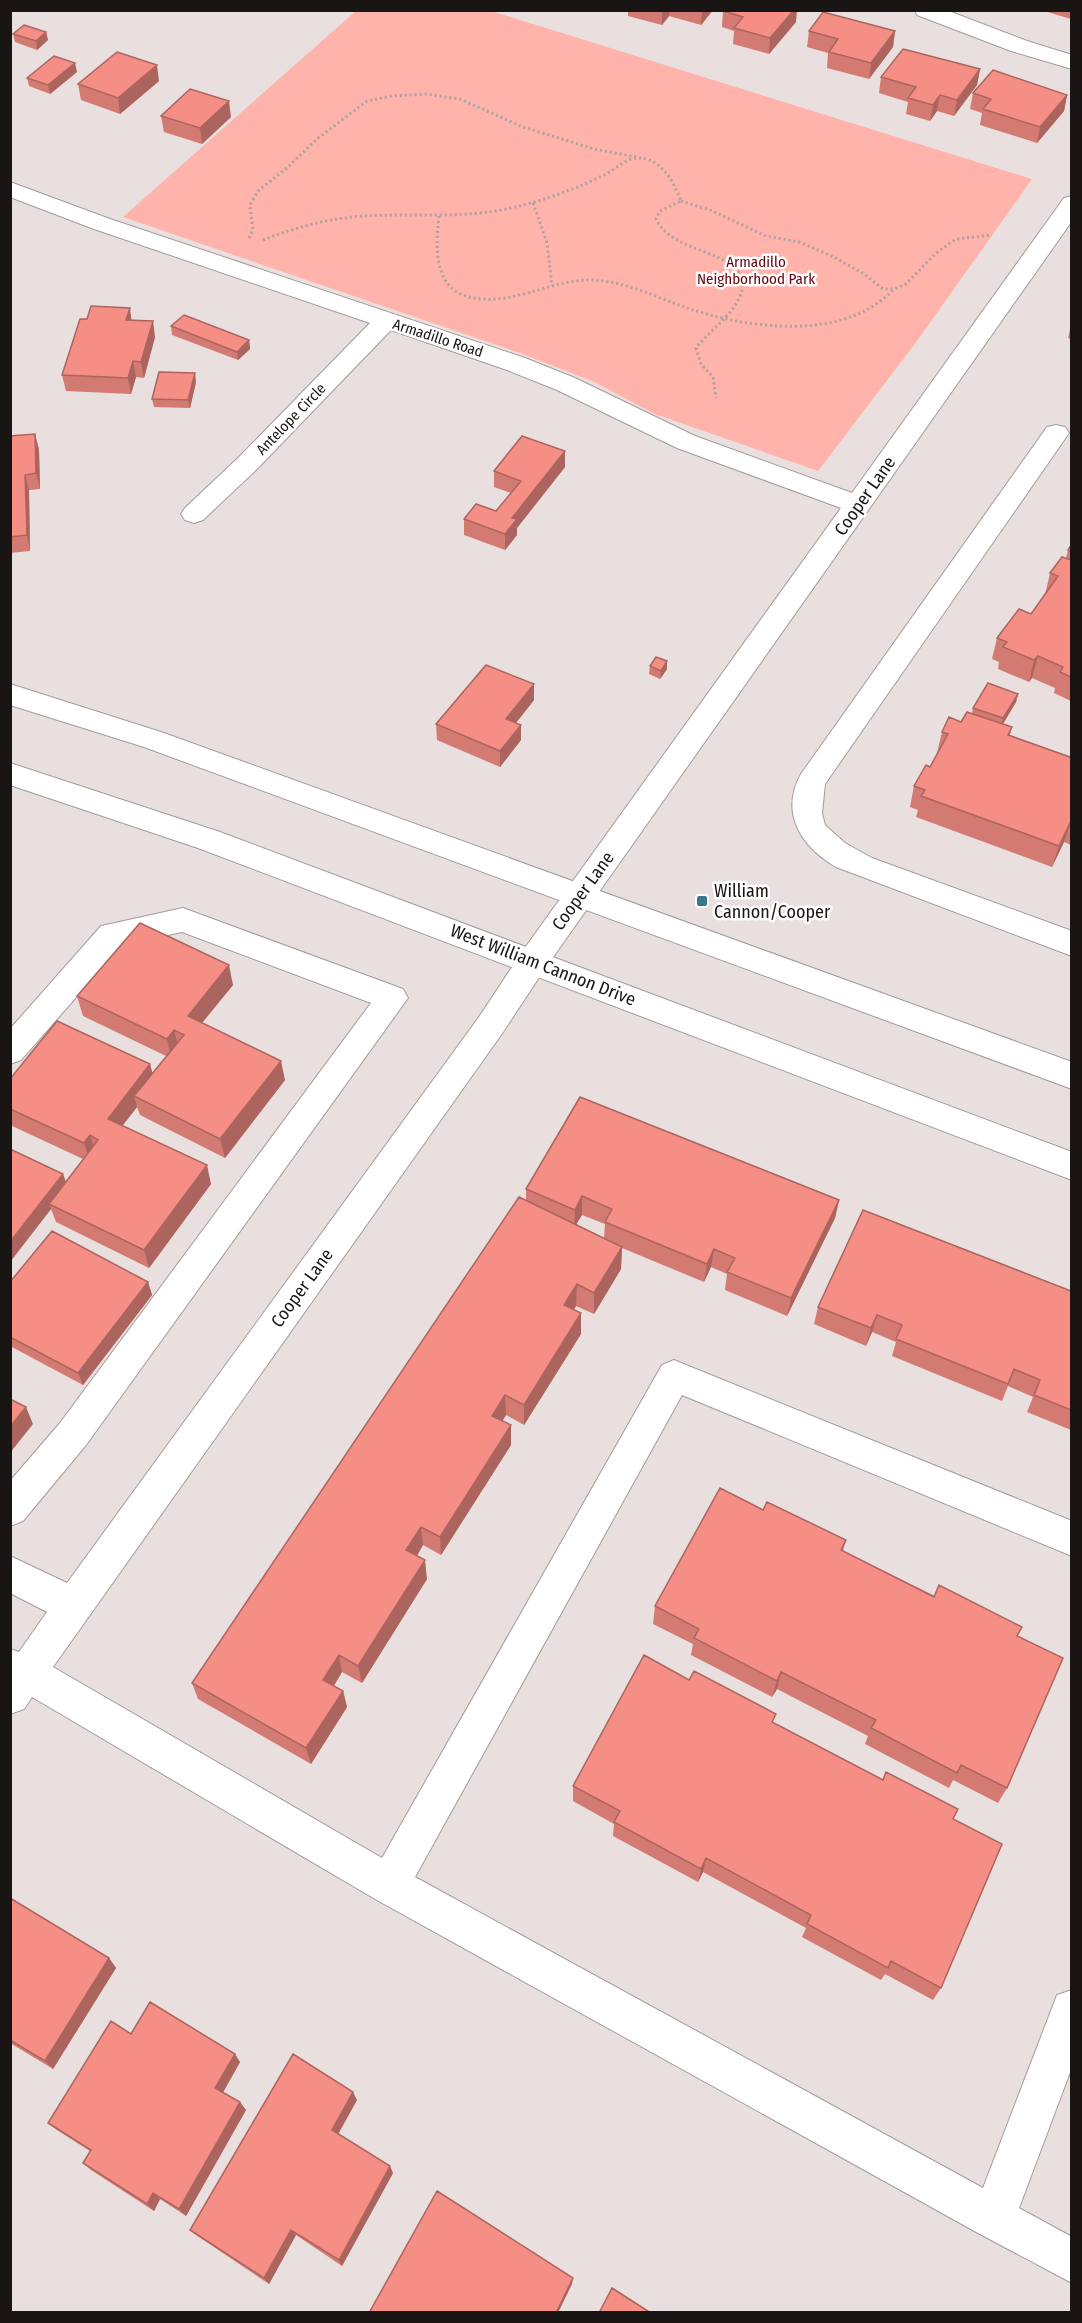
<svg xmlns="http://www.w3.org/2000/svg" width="1082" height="2323" font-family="'Fira Sans Condensed',sans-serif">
	<rect width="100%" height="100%" fill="#e9dfde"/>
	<path fill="#ffb3ab" d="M357,10L491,11L1032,179L917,341L818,471L655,414L592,381L520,353L123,217Z"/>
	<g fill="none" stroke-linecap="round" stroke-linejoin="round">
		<g stroke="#a49b9a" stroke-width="2">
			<path id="minor" d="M915,10H946L1027,41L1072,55V69L1011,51L917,15Z
				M10,182L110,219L525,358L575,378L695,436L852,493L1064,198L1072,196V221L544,970L501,1035L53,1667L382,1858L662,1365L674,1360L686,1365L1072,1521V1556L682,1395L415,1877L983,2188L1057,1995L1072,1990V2067L1019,2208L1072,2237V2283L978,2233L375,1899L32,1697L24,1709L10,1714V1649L19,1652L47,1612L10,1593V1556L67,1583L479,1017L522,952L841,508L677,448L557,390L507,370L391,330L257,469L203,520L194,523L185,520L181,514L185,508L239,457L370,323L94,229L10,197Z
				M1056,425L1065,427L1069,433L825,784L822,813L825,825L845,843L872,858L1072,931V956L836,867C802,847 779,814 801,774L1047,427Z
				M183,908L403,989L408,998L86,1445L23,1521L10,1526V1481L60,1423L371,1003L182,932L122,945L21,1060L10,1064V1029L101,926Z"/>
		</g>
		<g stroke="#a49b9a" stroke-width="2">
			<path id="major" d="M10,684L164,733L1072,1062V1089L144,747L10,705Z
				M10,763L220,832L1072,1152V1180L198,848L10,785Z"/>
		</g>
		<path stroke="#aaa2a1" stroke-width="3" stroke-dasharray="2 3" stroke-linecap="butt" d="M681,201L710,210L766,236L799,242L834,257L864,274L883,289H894L906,284L936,253L956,239L992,235
			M533,203L547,243L552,286
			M439,216C436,241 433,282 461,294C503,312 549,279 591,280C625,281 656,297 687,308C750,329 844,342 894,289
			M249,238L253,230L250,205L258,191L288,167L317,139L367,101L392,96L427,94L460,99L523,127L594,149L637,157
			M263,240C296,227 330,218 365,216C414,213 463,219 511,208C542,201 573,190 602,176C614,171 625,158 638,158C662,158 674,183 681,201L660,211L656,219C673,254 731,248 743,280C744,309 712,327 696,348L701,364L713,377L716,398"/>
		<use href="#minor" fill="#fff" fill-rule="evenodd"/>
		<use href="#major" fill="#fff" fill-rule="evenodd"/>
	</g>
	<path fill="#d37b73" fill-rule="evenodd" d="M628,10H713L701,25L669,16L662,25L628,16Z
		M1044,10H1071V19L1044,11Z
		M723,11L796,22L769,54L733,44L734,31L722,27Z
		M809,31H895L893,47L869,79L827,68L828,53L807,47Z
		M46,32L48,40L37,50L15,42L13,34Z
		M980,69L977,85L954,116L937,111L930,121L906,114L908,102L879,93L881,77Z
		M77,72L50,94L29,86L27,78Z
		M159,81L120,114L81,100L78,84Z
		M973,93L1067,95L1064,111L1037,143L980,125L982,113L970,109Z
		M161,116L231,117L202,144L164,132Z
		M132,320L155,337L144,378L136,377L131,394L66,391L62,375Z
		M1071,325V339L1068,338Z
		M171,326L249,340L250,349L238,360L172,335Z
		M196,382L190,408L154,407L152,399Z
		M35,434L39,450L40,489L29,490L30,551L10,553V436Z
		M565,467L517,528V535L505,550L464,535V519L496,511L511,493L494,487V471Z
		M1071,545V701L1054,693L1055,688L1032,678L1029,682L998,669L999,662L992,659L997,638L1031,614L1045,595L1050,573L1066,558L1068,550Z
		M650,666L667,669L660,679L649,674Z
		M534,684V700L516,723L521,740L500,767L437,740L436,724Z
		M1018,694L1016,702L1003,724L1012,727L1010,735L1070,757L1071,755V845L1064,842L1052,867L916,817L918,810L910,807L914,786L930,767L937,753L942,732L961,722L972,713L973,708Z
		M233,985L202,1023L285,1080L225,1158L140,1115L137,1107L122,1126L211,1184L149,1268L56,1222L51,1209L10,1262V1149L66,1182L83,1159L10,1125V1079L150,1064L152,1073L166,1056L83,1016L77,996Z
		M526,1189L839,1200L835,1218L787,1316L725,1290L727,1274L711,1267L704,1282L622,1248L621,1269L594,1314L576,1306L574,1309L581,1334L524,1425L506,1415L502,1421L511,1445L441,1555L423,1545L417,1556L427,1579L362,1683L342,1672L334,1686L343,1691L347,1707L311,1764L198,1699L192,1683L526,1200ZM582,1215L605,1224L604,1238L576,1224Z
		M10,1282H148L152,1295L83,1385L10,1346Z
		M1071,1291V1430L1027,1412L1033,1397L1008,1386L1002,1401L892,1356L896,1342L872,1332L866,1346L814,1324L818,1307Z
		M763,1510L846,1540L843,1551L1017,1636L1007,1788L998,1803L953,1780L949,1788L865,1744L868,1736L777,1689L772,1697L691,1655L693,1644L653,1624L655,1606Z
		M689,1680L774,1723L953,1819L941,1988L933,2000L885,1974L881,1980L802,1937L806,1928L703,1872L698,1882L613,1836L614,1824L573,1801V1786Z
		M10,1898L109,1958L116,1968L53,2069L10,2043Z
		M131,2034L240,2062L223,2092L246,2110L186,2216L160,2199L154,2211L91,2170L83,2163L90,2151L57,2130L48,2123Z
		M357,2100L338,2134L393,2173L342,2266L296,2235L269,2284L196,2235L190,2230Z"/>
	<path fill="#ac645e" d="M662,10H670L669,16L662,25Z
		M702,10H713L701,25Z
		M794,10H797L796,22L769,54L770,38Z
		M895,31L893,47L869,79L871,63Z
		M46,32L48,40L37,50L36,41Z
		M75,63L77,72L50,94L48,85Z
		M157,65L159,81L120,114L118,98Z
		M980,69L977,85L954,116L957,100Z
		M940,95L937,111L930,121L933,105Z
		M1067,95L1064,111L1037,143L1040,127Z
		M229,101L231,117L202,144L200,128Z
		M130,308L132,324L126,320Z
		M153,321L155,337L144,378L141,362Z
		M249,340L250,349L238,360L237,352Z
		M133,361L136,377L131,394L128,378Z
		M195,373L196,382L190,408L188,400Z
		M35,434L39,450L40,489L36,473Z
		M565,451V467L517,528V535L505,550V534L512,518Z
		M25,475L29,490L30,551L27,535Z
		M1038,656L1032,678L1029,682L1034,660Z
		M667,661V669L660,679L661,671Z
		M534,684V700L507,734L506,719Z
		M1018,694L1016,702L1001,727L1003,718Z
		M521,725V740L500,767V751Z
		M1071,821L1064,842L1052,867L1059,846Z
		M229,965L233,985L192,1035L188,1016Z
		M174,1030L179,1049L172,1059L167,1039Z
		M281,1061L285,1080L225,1158L220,1139Z
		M150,1064L155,1083L134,1096L137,1107L113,1138L108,1119Z
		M90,1135L96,1154L90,1162L84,1143Z
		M207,1165L211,1184L149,1268L144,1250Z
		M63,1174L68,1187L49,1204L51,1209L10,1262V1242Z
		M582,1196V1215L574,1228L575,1210Z
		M839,1200L835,1218L787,1316L791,1298Z
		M622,1247L621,1269L594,1314V1293Z
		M714,1249L711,1267L704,1282L707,1264Z
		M148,1282L152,1295L83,1385L78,1373Z
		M577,1284L576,1306L563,1326L564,1305Z
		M581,1313V1334L524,1425V1405Z
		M877,1315L872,1332L866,1346L871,1328Z
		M505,1395L506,1415L493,1436L492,1416Z
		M26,1407L33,1424L10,1453V1427Z
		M511,1425V1445L441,1555L440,1537Z
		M421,1527L423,1545L409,1569L406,1550Z
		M425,1560L427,1579L362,1683L358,1666Z
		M339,1655L342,1672L327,1696L323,1680Z
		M781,1672L777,1689L772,1697L777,1681Z
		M343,1691L347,1707L311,1764L306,1748Z
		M706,1858L703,1872L698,1882L701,1869Z
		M109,1958L116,1968L53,2069L45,2061Z
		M235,2054L240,2062L221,2096L215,2088Z
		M353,2092L357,2100L336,2138L332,2130Z
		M240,2102L246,2110L186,2216L179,2209Z
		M390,2166L393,2173L342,2266L339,2260Z
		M153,2193L160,2199L154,2211L147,2204Z
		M291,2230L296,2235L269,2284L264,2278Z
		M573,2278L572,2284L558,2313H556Z"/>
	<path fill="#f58f86" stroke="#ac645e" stroke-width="1.5" d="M724,10H794L770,38L734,28L743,17L723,11Z
		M823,12L895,31L871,63L829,52L838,39L809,31Z
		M24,25L46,32L36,41L13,34Z
		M903,49L980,69L957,100L940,95L933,105L908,98L916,87L881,77Z
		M117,52L157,65L118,98L78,84Z
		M54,56L75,63L48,85L27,78Z
		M993,70L1067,95L1040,127L983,109L991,99L973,93Z
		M190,89L229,101L200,128L161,116Z
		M91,306L130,308L126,320L153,321L141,362L133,361L128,378L62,375L80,319H87Z
		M184,315L249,340L237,352L171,326Z
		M159,372L195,373L188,400L152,399Z
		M35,434L36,473L25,475L27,535L10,537V436Z
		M522,436L565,451L512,518L517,519L505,534L464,519L476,504L496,511L521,481L494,471Z
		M1071,545V552L1068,550Z
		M1062,557L1071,560V677L1060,672L1063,667L1038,656L1034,660L1003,647L1007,642L997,638L1019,609L1031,614L1058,576L1050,573Z
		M656,657L667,661L661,671L650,666Z
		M486,665L534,684L506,719L521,725L500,751L436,724Z
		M988,683L1018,694L1003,718L973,708Z
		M967,712L1012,727L1008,735L1070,757L1071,755V821L1059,846L921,796L925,790L914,786L926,765L930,767L948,734L942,732L949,717L961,722Z
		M140,923L229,965L188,1016L281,1061L220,1139L134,1096L184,1035L174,1030L167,1039L77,996Z
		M57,1021L150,1064L108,1119L207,1165L144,1250L49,1204L98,1140L90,1135L84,1143L10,1109V1079Z
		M580,1097L839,1200L791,1298L727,1272L735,1258L714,1249L707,1264L605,1222L612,1209L582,1196L575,1210L526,1189Z
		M10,1149L63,1174L10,1242Z
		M519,1197L622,1247L594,1293L577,1284L564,1305L581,1313L524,1405L505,1395L492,1416L511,1425L440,1537L421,1527L406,1550L425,1560L358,1666L339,1655L323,1680L343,1691L306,1748L192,1683Z
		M863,1210L1071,1291V1410L1034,1395L1040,1380L1014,1369L1008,1384L896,1339L902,1325L877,1315L871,1328L818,1307Z
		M52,1231L148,1282L78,1373L10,1337V1282Z
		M10,1399L26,1407L10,1427Z
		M720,1488L763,1510L767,1502L846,1540L841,1550L934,1597L939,1585L1022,1627L1017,1636L1063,1658L1007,1788L961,1765L957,1773L871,1728L876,1720L781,1672L777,1681L694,1638L699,1629L655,1606Z
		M644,1655L689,1680L694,1671L776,1714L772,1722L883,1780L886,1772L958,1809L953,1819L1002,1844L941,1988L891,1961L888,1968L807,1924L811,1915L706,1858L701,1869L614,1822L620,1811L573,1786Z
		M10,1898L109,1958L45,2061L10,2040Z
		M150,2002L235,2054L215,2088L240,2102L179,2209L153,2193L147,2204L83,2163L91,2150L48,2123L111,2021L131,2034Z
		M293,2054L353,2092L332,2130L390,2166L339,2260L291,2230L264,2278L190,2230Z
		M437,2191L573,2278L556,2313H369Z
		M612,2288L651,2313H599Z"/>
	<rect fill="#39778c" stroke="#fff" stroke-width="2" x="696" y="895" width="12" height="12" rx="3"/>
	<g text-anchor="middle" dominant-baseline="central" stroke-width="5" stroke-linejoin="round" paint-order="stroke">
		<g font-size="15" fill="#63040b" stroke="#fff">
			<text x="756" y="262">Armadillo<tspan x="756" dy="17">Neighborhood Park</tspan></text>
		</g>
		<g font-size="15" fill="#181514" stroke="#fff">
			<text transform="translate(438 338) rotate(18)">Armadillo Road</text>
			<text transform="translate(291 419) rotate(-46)">Antelope Circle</text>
		</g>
		<g font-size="18" fill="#181514" stroke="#fff">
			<text transform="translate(865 496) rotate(-55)">Cooper Lane</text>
			<text transform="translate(583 891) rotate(-54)">Cooper Lane</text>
			<text transform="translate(543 965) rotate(21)">West William Cannon Drive</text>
			<text transform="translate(302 1288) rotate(-54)">Cooper Lane</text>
		</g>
		<g font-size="18" fill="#181514" stroke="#fff" text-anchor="start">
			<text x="714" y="891">William<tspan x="714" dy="21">Cannon/Cooper</tspan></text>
		</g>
	</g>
	<rect width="1082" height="2323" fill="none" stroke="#181514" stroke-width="24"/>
</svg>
